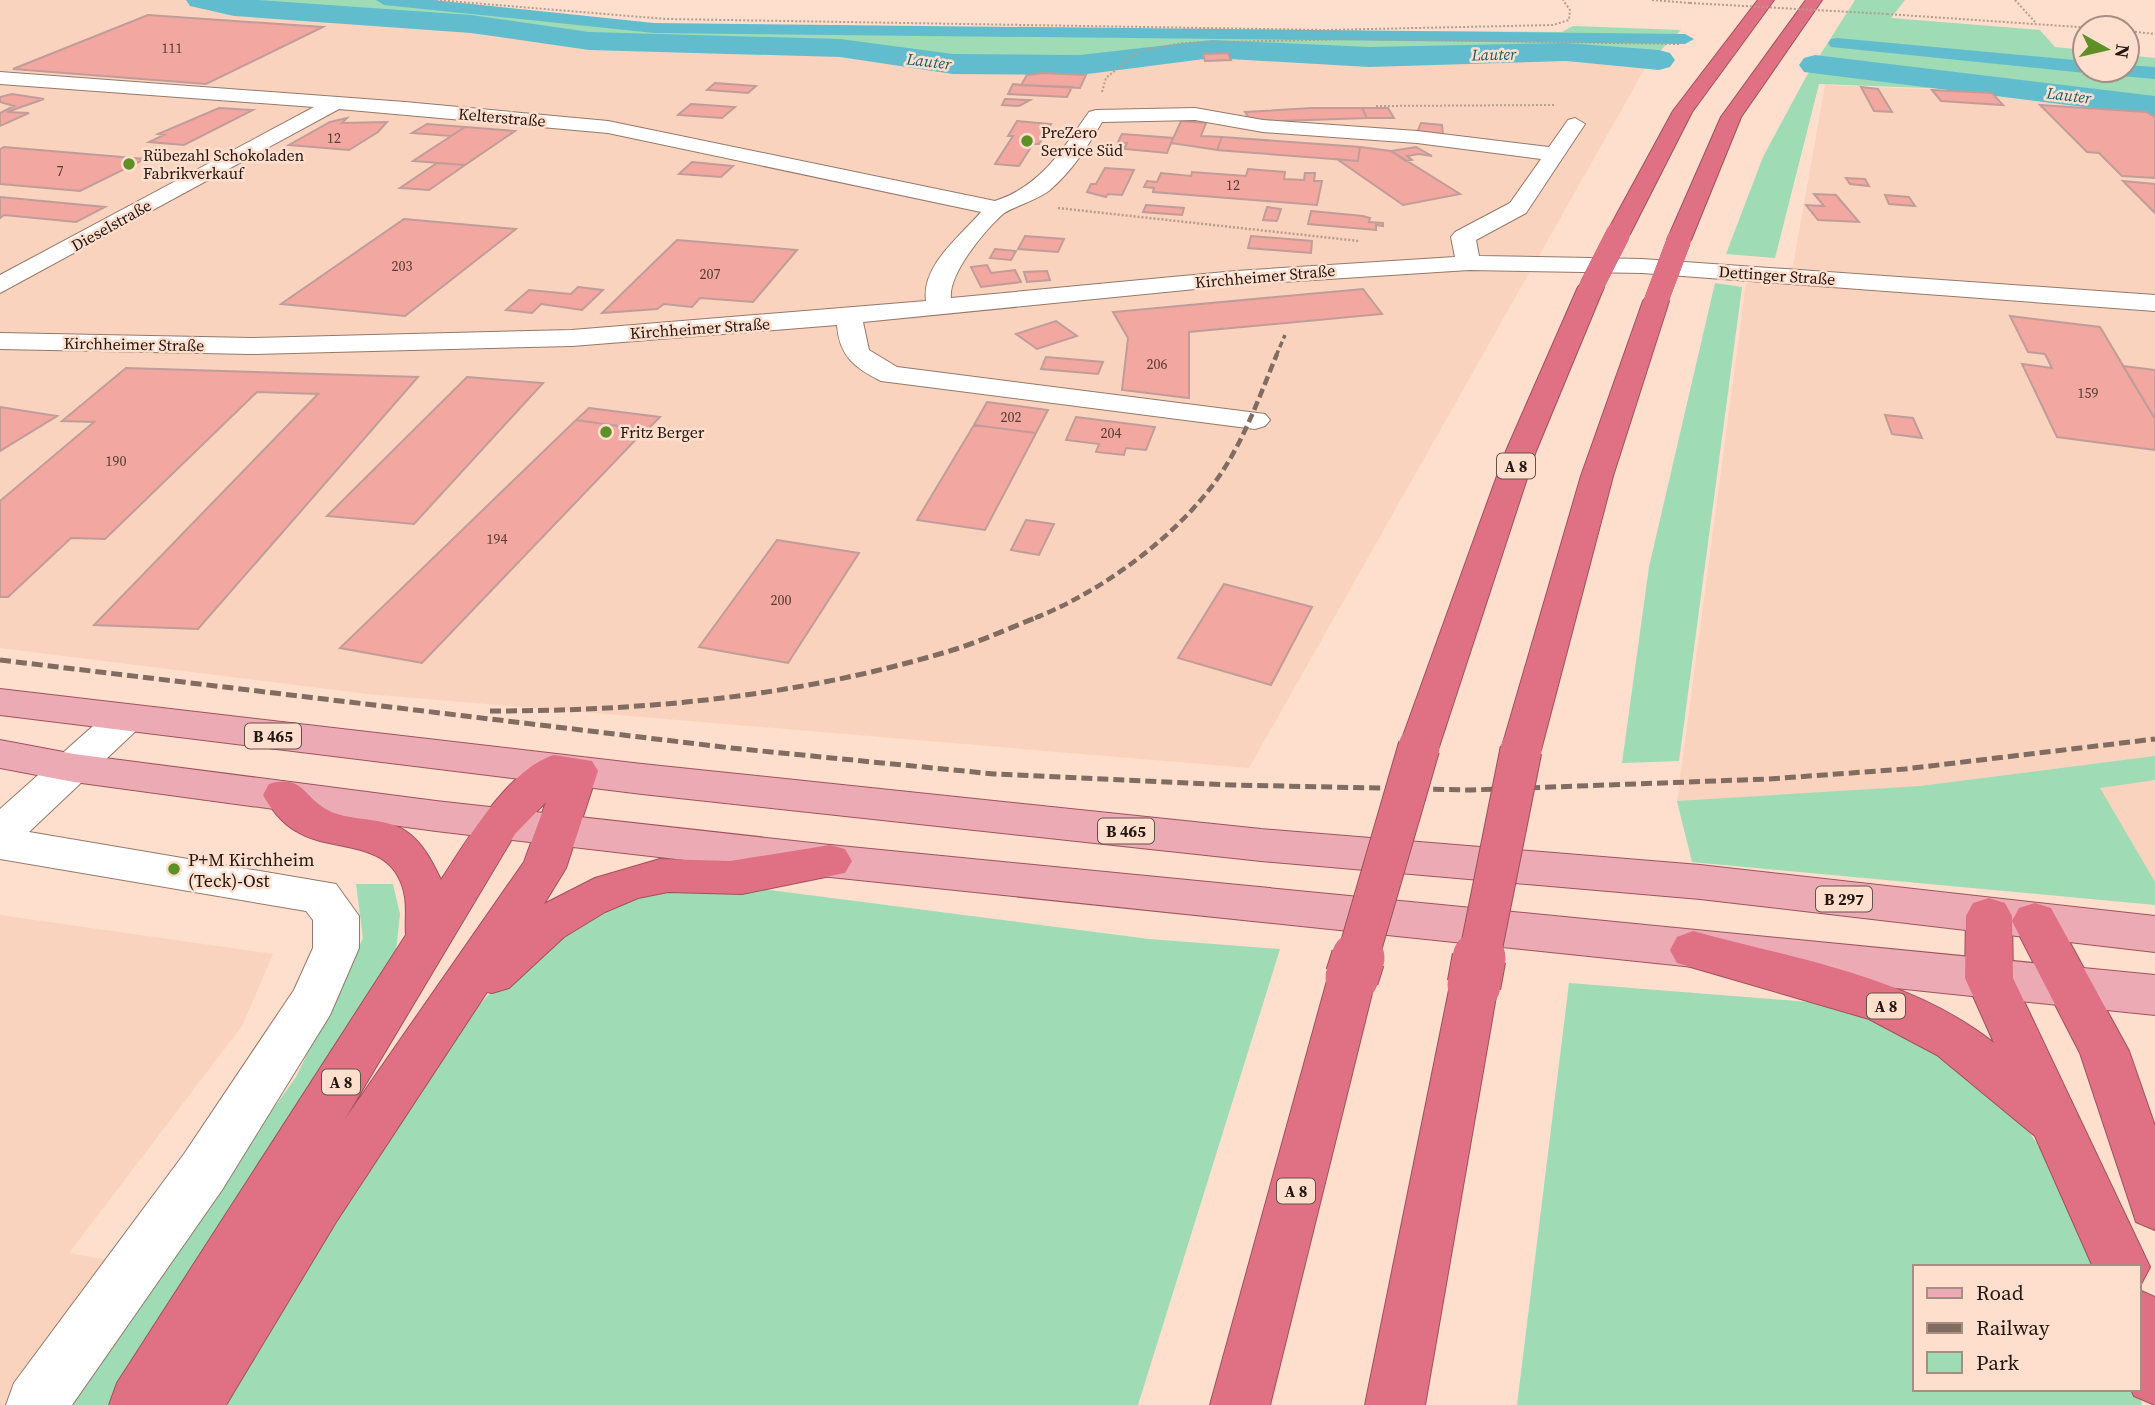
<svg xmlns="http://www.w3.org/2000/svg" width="2155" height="1405" font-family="'Source Serif 4',serif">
	<rect width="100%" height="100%" fill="#fedecd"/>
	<path fill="#fad3be" d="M0,0H189L225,7L468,25L587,44L836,51L952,68H1083L1213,51L1377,60L1562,55L1648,63L1249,768L368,694L0,648Z
		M1825,85L2020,93L2155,108V899L1692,862L1677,801L1746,284L1793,266Z
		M0,915L273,954L242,1026L69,1253L125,1263L20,1405H0Z"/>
	<path fill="#9fdbb4" d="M189,0H403L657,26L1562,32L1573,26L1681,30L1648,63L1562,55L1377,60L1213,51L1083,68H952L836,51L587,44L468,25L225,7Z
		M1855,0H1905L1891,18L2040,30L2055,47L2085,50V70H2127V55L2155,58V105L2064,93L1819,84L1775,258L1726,254L1763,157L1806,77Z
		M1715,283L1742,287L1679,761L1622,763L1649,567Z
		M2155,756V780L2100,788L2155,882V905L1692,862L1677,801L1920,786Z
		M707,882L1149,939L1280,949L1138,1405H216L461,1024L525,956L582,915L645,894Z
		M356,884H393L400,914L396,951L119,1405H61L296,1077L363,938Z
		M1569,983L1834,1004L1916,1040L1978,1082L2023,1123L2079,1206L2102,1267H1915V1389H2138L2142,1405H1517Z"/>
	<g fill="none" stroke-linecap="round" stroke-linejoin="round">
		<path fill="#61bdcd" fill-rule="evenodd" d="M376,0H433L654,23L1685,34L1694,39L1685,44L654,33L384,5Z
			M1837,38L2085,61V70H2092L2085,73L1831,47L1828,43L1831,39Z
			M2127,65L2155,67V79L2121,76L2111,70H2127Z"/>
		<path fill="#61bdcd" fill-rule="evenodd" d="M186,0H258L471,15L589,32L840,39L953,54L1080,55L1212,40L1369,47L1566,43L1659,50L1670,53L1675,60L1670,67L1659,70L1566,61L1369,67L1212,58L1080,75L953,74L840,57L589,50L471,33L234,16L190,6Z
			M1815,55L2155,96V116L1804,72L1799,65L1804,58Z"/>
	</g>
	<path fill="#f2a7a0" stroke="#c19d99" stroke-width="2" d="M148,15L323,27L206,84L13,69Z
		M1228,53L1231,60L1205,61L1203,54Z
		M1043,73L1086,75L1080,88L1021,85L1027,75Z
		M715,83L756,86L748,93L707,90Z
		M1013,84L1021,85L1072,87L1067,97L1008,94Z
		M1861,87L1878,89L1892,112L1874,111Z
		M1932,90L1992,93L2003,105L1941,101Z
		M12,94L44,99L7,112L29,113L0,126V113L14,106L0,102V97Z
		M1005,99L1030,100L1019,106L1002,105Z
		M691,104L735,107L722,118L678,115Z
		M2040,105L2146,112L2155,117V178L2122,176L2099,153L2087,152Z
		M219,108L253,110L184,145L149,142L164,135L158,134Z
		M1312,108H1362L1367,118L1252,122L1245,112Z
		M1362,108H1388L1394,118H1367Z
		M347,118L342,123L387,122L378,132L349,150L289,145L330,122Z
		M1017,121L1051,124L1039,144H1033L1019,166L995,164L1013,136H1008Z
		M1181,121L1206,123L1201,136L1222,137L1217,150L1171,143Z
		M1421,123L1442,125L1443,136L1417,133Z
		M427,124L465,127L451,136L412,133Z
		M465,127L515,131L465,165L413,161Z
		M1122,134L1173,138L1167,153L1124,149L1127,143L1118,142Z
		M1222,137L1360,147L1358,161L1217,150Z
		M4,147L145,159L80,191L0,184V149Z
		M1360,147L1391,151L1460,194L1403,205L1337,159L1358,161Z
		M1416,147L1432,156L1419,154L1407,156L1412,160L1406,161L1391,151Z
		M692,162L733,166L721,177L679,174Z
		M437,163L465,165L429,190L400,188Z
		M1105,168L1134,170L1122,195L1108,194L1106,197L1087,192L1091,184H1096Z
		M1248,169L1285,172L1284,179L1304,180L1305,173H1315L1314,181H1322L1317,205L1153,192L1154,188L1144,187L1147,181L1157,182L1161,173L1191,176L1192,172L1246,176Z
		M1846,178L1865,179L1869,186L1850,184Z
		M2123,181L2155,184V213Z
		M1814,194L1836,195L1859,222L1818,220L1806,205L1824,206Z
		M1885,195L1909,197L1915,206L1889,204Z
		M0,197L105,207L76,222L4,215L0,218Z
		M1146,205L1184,208L1182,215L1143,212Z
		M1267,207L1281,209L1277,221L1263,220Z
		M1311,211L1363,216L1370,218L1369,222L1383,223V226L1376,225V230L1308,224Z
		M404,219L516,229L405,316L281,304Z
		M1025,236L1064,239L1058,252L1018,249Z
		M1251,236L1312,241L1311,253L1248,248Z
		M677,240L797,250L753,302L700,298L692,307L664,304L657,309L602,313Z
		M995,249L1016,251L1011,260L990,258Z
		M987,265L991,273L1015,270L1021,282L981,287L971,267Z
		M1047,271L1050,280L1027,282L1024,272Z
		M578,287L603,290L582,310L541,304L532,313L506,310L529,290L571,294Z
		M1363,289L1382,314L1189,332V398L1122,390L1128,338L1113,312Z
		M2010,316L2100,327L2155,419V450L2057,437L2022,364L2052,368L2045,354L2028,352Z
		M1056,321L1077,336L1037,349L1016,334Z
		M1046,357L1103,362L1098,374L1041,369Z
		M2123,366L2155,370V419Z
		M126,368L418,377L198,629L94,625L318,394L257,392L105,539L71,538L8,597H0V501L94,422L62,421Z
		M467,377L543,383L414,524L327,516Z
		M987,402L1048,410L1036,433L974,425Z
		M0,407L57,416L0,451Z
		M589,408L660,417L647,430L576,420Z
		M1885,415L1913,418L1922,438L1892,434Z
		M1076,417L1155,427L1146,450L1126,448L1124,455L1096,452L1099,444L1066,440Z
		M576,420L645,430L422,663L340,648Z
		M974,425L1036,433L985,530L917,520Z
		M1026,520L1054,524L1039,555L1011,550Z
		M777,540L859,553L788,663L699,647Z
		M1224,584L1312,607L1271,685L1178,658Z"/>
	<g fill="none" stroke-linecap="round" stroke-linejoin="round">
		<g stroke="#957869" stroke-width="2">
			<path id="minor" d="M0,72L405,102L608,121L995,201C1041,186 1063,149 1089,112L1096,110L1195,108L1263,120L1417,131L1549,147L1568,120L1575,118L1585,124L1526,213L1476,240L1479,256L1642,259L2155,295V311L1642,273L1469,270L1236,285L863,322L869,350L897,367L1265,414L1270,420L1265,426L1255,429L881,381C855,368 839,356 837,325L572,346L251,354L0,349V333L251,338L572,330L926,301C921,265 961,236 981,212L608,133L339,109L0,293V275L314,107L0,84ZM1195,120L1263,132L1417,143L1541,159L1510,203L1455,232L1451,237L1455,257L1236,271L951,298C948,274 985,230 1003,214C1012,207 1036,201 1050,190C1072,171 1088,146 1102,122Z
				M126,705L140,709L145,718L140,727L29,832L336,884L359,916V948L330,1015L222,1190L72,1405H6L14,1383L184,1154L294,990L313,948V920L306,911L0,859V809L112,709Z"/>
		</g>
		<g stroke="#9e525c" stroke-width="2">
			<path id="major" d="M0,689L642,764L1261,829L1700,865L2155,916V952L1700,899L1261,861L642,794L0,715Z
				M0,740L74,754L436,801L830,845L2155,975V1015L830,877L436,831L74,782L0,768Z"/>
		</g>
		<g stroke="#9e525c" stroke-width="2">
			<path id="highway" d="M1758,0H1774L1692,112L1630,234L1626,239H1610L1606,234L1673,111Z
				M1806,0H1822L1741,117L1691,240L1687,245H1671L1667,240L1721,117Z
				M1591,279L1600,282L1604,287L1536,451L1439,747L1433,757L1419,761L1405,757L1399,747L1506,451L1578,287L1582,282Z
				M1656,293L1665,296L1669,301L1613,476L1541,750L1535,760L1521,764L1507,760L1501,750L1581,476L1643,301L1647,296Z
				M554,755L592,761L598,771L566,868L544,904L595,878L660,859L730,861L830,845L845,849L852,861L845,873L742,894L668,892L638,898L605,912L564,937L509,988L492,993L487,992L336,1222L226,1405H109L117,1383L406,935C405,923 407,909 405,897C395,836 331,854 296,831C283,824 270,808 263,795L269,784C302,775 301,793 324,808C347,823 384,815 407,832C423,843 433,863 441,880C466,842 509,768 554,755ZM546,802L524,862L345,1119L515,834Z
				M1989,898L2005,903L2012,916L2013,978L2150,1267L2139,1288V1267H2093L2035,1136L1937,1055L1869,1019L1677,963L1670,950L1677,937L1693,931C1795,959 1909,976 1994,1043L1965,978L1966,916L1973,903Z
				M2035,903L2051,908L2129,1051L2155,1126V1230L2136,1222L2080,1053L2012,921L2019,908Z
				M1352,958L1369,963L1376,977L1270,1405H1210L1328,977L1335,963Z
				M1474,965L1491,971L1498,985L1425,1405H1365L1450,985L1457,971Z
				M2139,1290L2155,1297V1405L2134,1396L2131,1389H2139Z"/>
		</g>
		<path stroke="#b69d8f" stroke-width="2" stroke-dasharray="2 2" stroke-linecap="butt" d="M436,0L666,19L1325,30L1553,25L1569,20L1570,10L1563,0
			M1652,0L1690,3
			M2015,0L2035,22
			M1887,14L2093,28
			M2127,31L2155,34
			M1102,92L1106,78L1137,52L1182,43L1355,39L1680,44
			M1376,106L1556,105"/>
		<path stroke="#b69d8f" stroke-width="2.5" stroke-dasharray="2 2" stroke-linecap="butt" d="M1058,208L1359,241"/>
		<use href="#minor" fill="#fff" fill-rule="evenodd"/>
		<use href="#major" fill="#ecaab5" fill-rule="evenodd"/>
		<use href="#highway" fill="#e07184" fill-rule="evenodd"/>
		<path stroke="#806c61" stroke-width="3.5" stroke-dasharray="6 3.5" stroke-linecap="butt" d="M1276,356L1285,335"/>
		<path stroke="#806c61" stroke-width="4.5" stroke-dasharray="9 4.5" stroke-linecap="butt" d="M1035,618C1103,591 1179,535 1220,475C1245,438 1260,395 1277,354"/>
		<path stroke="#806c61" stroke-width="5" stroke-dasharray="11 5" stroke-linecap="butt" d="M0,660L731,748L994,774L1233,785L1471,790L1769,779L1905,769L2155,739
			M490,711C649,711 804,696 956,649C984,640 1012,627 1040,616"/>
		<g stroke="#9e525c" stroke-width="24" stroke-linecap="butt">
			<path id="highway-bridge-far2" d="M1591,287L1618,234
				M1656,301L1679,240"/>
		</g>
		<g stroke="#9e525c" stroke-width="43" stroke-linecap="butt">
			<path id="highway-bridge-far1" d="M1357,960L1419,747
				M1479,960L1521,750"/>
		</g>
		<g stroke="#9e525c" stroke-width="55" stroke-linecap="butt">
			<path id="highway-bridge" d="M1352,977L1358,958
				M1474,985L1479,958"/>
		</g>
		<path stroke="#b69d8f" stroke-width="2" stroke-dasharray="2 2" stroke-linecap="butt" d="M1690,3L1887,14"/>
		<use href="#highway-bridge-far2" stroke="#e07184" stroke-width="24"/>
		<use href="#highway-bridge-far1" stroke="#e07184" stroke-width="41"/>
		<use href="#highway-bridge" stroke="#e07184" stroke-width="53"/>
	</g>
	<g fill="#5f9028" stroke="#fedecd" stroke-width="2.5">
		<circle cx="1027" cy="141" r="7"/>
		<circle cx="129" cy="164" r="7"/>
		<circle cx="606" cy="432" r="7"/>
		<circle cx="174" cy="869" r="7"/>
	</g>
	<g text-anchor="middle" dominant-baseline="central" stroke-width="5" stroke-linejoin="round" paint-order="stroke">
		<g font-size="14" fill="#563b35">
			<text x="172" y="48">111</text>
			<text x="334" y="138">12</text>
			<text x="60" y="171">7</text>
			<text x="1233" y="185">12</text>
			<text x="402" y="266">203</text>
			<text x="710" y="274">207</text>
			<text x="1157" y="364">206</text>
			<text x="2088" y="393">159</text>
			<text x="1011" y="417">202</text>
			<text x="1111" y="433">204</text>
			<text x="116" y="461">190</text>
			<text x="497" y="539">194</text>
			<text x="781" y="600">200</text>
		</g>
		<g font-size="16" font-style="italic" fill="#0d5d68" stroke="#fedecd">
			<text transform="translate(1494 54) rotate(-1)">Lauter</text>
			<text transform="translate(929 61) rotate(7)">Lauter</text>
			<text transform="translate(2069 95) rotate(7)">Lauter</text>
		</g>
		<g font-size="16" fill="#221711" stroke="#fedecd">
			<text transform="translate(502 117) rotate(5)">Kelterstraße</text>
			<text transform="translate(111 225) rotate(-29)">Dieselstraße</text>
			<text transform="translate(1777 275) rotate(4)">Dettinger Straße</text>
			<text transform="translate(1265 276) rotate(-5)">Kirchheimer Straße</text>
			<text transform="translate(700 328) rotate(-4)">Kirchheimer Straße</text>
			<text transform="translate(134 344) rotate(1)">Kirchheimer Straße</text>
		</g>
		<g font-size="16" fill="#221711" stroke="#fedecd" text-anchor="start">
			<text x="1041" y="132">PreZero<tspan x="1041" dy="18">Service Süd</tspan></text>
			<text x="143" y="155">Rübezahl Schokoladen<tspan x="143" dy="18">Fabrikverkauf</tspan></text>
			<text x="620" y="432">Fritz Berger</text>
		</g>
		<g fill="#fedecd" stroke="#645349" stroke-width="2">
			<rect x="1497" y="453.5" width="38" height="25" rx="5"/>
			<rect x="245" y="723.5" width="56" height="25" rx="5"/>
			<rect x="1098" y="818.5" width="56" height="25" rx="5"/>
			<rect x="1816" y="886.5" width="56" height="25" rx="5"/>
			<rect x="1867" y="993.5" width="38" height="25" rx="5"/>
			<rect x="322" y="1069.5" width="38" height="25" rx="5"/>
			<rect x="1277" y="1178.5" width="38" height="25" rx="5"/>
		</g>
		<g font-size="16" font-weight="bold" fill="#221711">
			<text x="1516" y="466">A 8</text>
			<text x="273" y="736">B 465</text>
			<text x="1126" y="831">B 465</text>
			<text x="1844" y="899">B 297</text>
			<text x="1886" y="1006">A 8</text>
			<text x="341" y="1082">A 8</text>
			<text x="1296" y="1191">A 8</text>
		</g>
		<g font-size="18" fill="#221711" stroke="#fedecd" text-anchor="start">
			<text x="188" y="859">P+M Kirchheim<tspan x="188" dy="21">(Teck)-Ost</tspan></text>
		</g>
	</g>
	<rect x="1913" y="1265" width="228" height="126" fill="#fedecd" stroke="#a68e82" stroke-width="2"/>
	<rect x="1927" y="1288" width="35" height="10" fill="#ecaab5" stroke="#a68e82" stroke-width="2"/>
	<text x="1976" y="1300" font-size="21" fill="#221711">Road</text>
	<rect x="1927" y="1323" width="35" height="10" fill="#806c61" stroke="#a68e82" stroke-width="2"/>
	<text x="1976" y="1335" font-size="21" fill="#221711">Railway</text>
	<rect x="1927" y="1352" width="35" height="21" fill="#9fdbb4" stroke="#a68e82" stroke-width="2"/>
	<text x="1976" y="1370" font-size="21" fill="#221711">Park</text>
	<g transform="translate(2106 49) rotate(98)"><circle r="33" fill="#fedecd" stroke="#a68e82" stroke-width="2"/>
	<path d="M0-5L12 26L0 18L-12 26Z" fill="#5f9028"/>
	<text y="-10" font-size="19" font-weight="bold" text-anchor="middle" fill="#221711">N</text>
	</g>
</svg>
